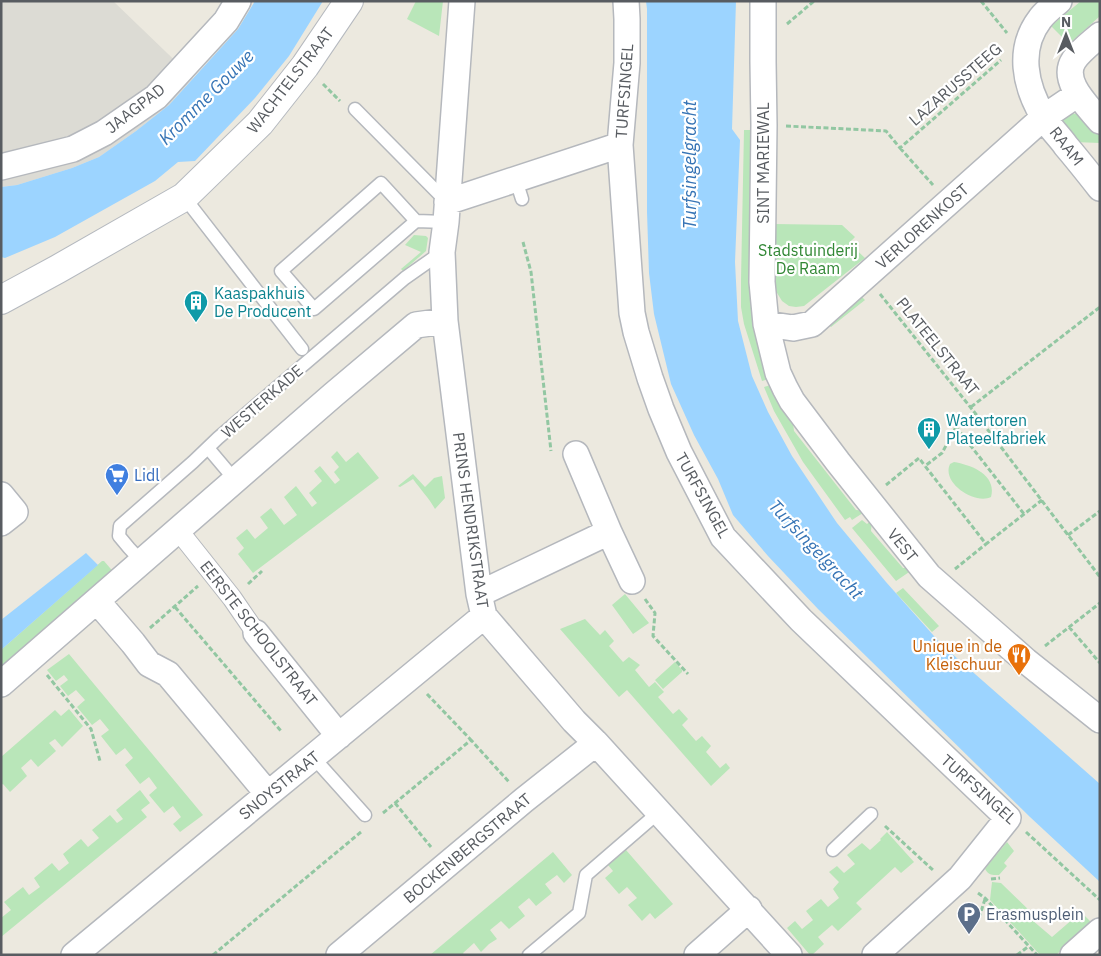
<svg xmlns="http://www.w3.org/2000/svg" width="1101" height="956" font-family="'IBM Plex Sans',sans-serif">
	<rect width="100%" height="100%" fill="#ece9df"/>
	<path fill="#dcdbd4" d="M1,1H113L193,78L169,105L136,131L99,157L72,168L17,185L1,187Z"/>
	<path fill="#b9e6b9" d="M416,1H443L439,36L407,19Z
		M1081,1H1100V16L1069,44L1051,26Z
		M1068,113L1084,115L1100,133V143L1074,142L1061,124V119Z
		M744,130H757L772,378L762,381L744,324L741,307V280Z
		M774,224L842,225L855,237L849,243L865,258L804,306L796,307L789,306L782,301L774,288Z
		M414,235L426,236L428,238L426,251L403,271L401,269L421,252L405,245Z
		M860,295L865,300L831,327L826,322Z
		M774,384L793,423L794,431L856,510L866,511L852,520L850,517L845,520L803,462L774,411L764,387Z
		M337,451L346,462L358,452L379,478L253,573L238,554L244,548L236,538L247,529L255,539L268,528L260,517L271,508L284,525L297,515L284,497L296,486L312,507L317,503L309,493L322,481L314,471L320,466L335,484L340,480L334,472L339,467L331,457Z
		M954,462C972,465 997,475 991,497C975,505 941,483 950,464Z
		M413,474L425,487L434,478L442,476L445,498L435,509C429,498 420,489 413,479L400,487L398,486Z
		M862,520L867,524L872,520L871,531L903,568H915L896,581L852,528Z
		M102,561H104L116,575L1,675V650Z
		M903,588L939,626L932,632L896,593Z
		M625,594L649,623L633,634L612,605Z
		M585,619L600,635L605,630L614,641L609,646L623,662L629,657L640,665L635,670L649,687L655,682L664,692L658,697L673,714L679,709L688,719L682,725L696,741L702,736L711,746L706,752L720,768L726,763L730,768L711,786L627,690L619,697L560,629Z
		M69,654L203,815L180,832L173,824L181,817L173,806L164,813L149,795L157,788L149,777L140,784L125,765L133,758L125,748L116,755L101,736L109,730L100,719L92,725L77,707L85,700L76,690L68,696L60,686L68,680L64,675L56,681L47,670Z
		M675,662L682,670V672L663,689L655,680Z
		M69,709L83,726L62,747L55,739L49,743L56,751L38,767L31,759L21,768L27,776L10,792L3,784L1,785V757L55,710L61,716Z
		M140,790L150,803L141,810L147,817L1,937V918L11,910L4,902L23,887L29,895L40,887L34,878L52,863L59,871L69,863L63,854L81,839L88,847L99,838L92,830L110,815L117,823L123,819L116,810Z
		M887,832L914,862L901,873L895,867L856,903L862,909L838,931L832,925L818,937L824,944L812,955H810L787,928L795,921L802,929L813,920L806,911L821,899L828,907L839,898L833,889L839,882L829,872L837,866L844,873L855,864L847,855L862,843L870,850L881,840L880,839Z
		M1007,842L1014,851L1004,863L1007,866L999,875C993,875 989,876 985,869L988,865Z
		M626,850L673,904L655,919L650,913L642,921L628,905L637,898L627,887L619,894L605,878L613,871L608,865Z
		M553,852L572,875L564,883L557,875L545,884L552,893L536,906L529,898L518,907L525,916L509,929L501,921L490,930L497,939L489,944L481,952L474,943L463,953L464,955H430Z
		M992,882L1001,883L1035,916L1032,920L1052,937L1081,912L1092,923L1056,955H1040L990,900Z"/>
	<path fill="#9cd4ff" d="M255,1H323L289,56L255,98L195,161L178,162L155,181L55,237L5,258L1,257V187L17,185L72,168L99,157L136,131L169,105L238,29Z
		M646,1H736L732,129L740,140L735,262L738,321L752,376L768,412L792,456L837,523L886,582L942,645L1100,784V882L1030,817L818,609L768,556L733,515L718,479L694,435L671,384L654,314L649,273L647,212V9Z
		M86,553L98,565L1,650V620Z"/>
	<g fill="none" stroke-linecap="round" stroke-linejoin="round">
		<g stroke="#b5b8bd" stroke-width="15">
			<path id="service" d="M355,109L447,202
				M516,180L522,199
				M184,197L302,349
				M416,221L314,309L281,271L381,183L416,221L446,222
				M208,448L235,480
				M142,562L129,548L119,536L120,526L193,462L218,438L405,278L442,252
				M313,757L365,815
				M833,850L871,814
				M529,955L579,913L586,875L659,812"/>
		</g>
		<g stroke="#b5b8bd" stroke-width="21">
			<path id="pedestrian" d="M178,530L232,598L256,633"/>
		</g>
		<g stroke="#b5b8bd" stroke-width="28">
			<path id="minor" d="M462,1L446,222L442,252L445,321L479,594L484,616L574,721L596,743L789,955
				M626,1L627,19V63L620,145L632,313L636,332L650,378L661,409L679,452L723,537L801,620L1008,818L960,878L875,955
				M763,1V62L764,125L762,282L766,324L778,373L785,388L792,401L838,462L929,576L1026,661L1100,720
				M1059,1C1052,7 1045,12 1040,19C1017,49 1025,86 1043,116C1049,127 1059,136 1066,146C1078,160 1089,174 1100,188
				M1100,35C1091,43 1081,50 1074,60C1060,81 1088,106 1100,121
				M1,167L73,149L104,133L156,97L226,21L238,1
				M447,202L620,145
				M766,324L793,328L812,324L1044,117L1078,94
				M1,495L15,512L1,523
				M609,532L632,581
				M479,594L609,532L576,454
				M97,601L133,643L149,664L168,674L268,794
				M256,633L339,736
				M1,684L333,395L416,325L445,321
				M74,955L268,794L307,762L484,616
				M339,955L524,800L596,743
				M697,955L749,909
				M1073,955L1100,931"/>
		</g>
		<g stroke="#b5b9bf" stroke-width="30">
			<path id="secondary" d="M1,300L58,269L184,197L260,123L305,66L349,1"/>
		</g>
		<path stroke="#92c7a2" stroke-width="3" stroke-dasharray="5 2.5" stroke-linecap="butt" d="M981,1L1007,33
			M787,24L814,1
			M323,84L340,101
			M786,126L886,131L900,148L1001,60
			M900,148L933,185
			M523,242L531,272L551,451
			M880,294L975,413L1100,577
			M971,407L1100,307
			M975,413L956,427L942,453L925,466L986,544L1042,500
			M956,427L1024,514
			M886,485L919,458L925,466
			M1068,535L1100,511
			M955,569L986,544
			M248,584L262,571
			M645,599L655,613L653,636L688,674
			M175,607L281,731
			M1069,627L1100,663
			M150,628L198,586
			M1045,646L1100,603
			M47,675L91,729L100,761
			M427,694L471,740
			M395,803L431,847
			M383,813L471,740L509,782
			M885,826L934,871
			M1026,832L1100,900
			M991,879L1000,878
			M978,893L985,898L1037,955
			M979,918L985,899
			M213,955L361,832
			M1017,955L1029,946"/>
		<use href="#service" stroke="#fff" stroke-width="12"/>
		<use href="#pedestrian" stroke="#fff" stroke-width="19"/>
		<use href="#minor" stroke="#fff" stroke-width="25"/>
		<use href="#secondary" stroke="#fff" stroke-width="28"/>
	</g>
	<defs>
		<g id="building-pin" transform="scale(1.25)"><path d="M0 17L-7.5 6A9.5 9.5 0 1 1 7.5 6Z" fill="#0f9aa8" stroke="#fff"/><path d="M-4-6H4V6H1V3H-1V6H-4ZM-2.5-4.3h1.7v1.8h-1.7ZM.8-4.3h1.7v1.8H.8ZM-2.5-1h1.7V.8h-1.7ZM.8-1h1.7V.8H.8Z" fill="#fff"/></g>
		<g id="supermarket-pin" transform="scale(1.25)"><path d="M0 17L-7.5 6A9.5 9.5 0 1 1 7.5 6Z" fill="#3f7fe0" stroke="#fff"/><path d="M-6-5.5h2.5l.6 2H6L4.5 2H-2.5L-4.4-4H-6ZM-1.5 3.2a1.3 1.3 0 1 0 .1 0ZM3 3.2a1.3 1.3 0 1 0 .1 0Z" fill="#fff"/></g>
		<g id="restaurant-pin" transform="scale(1.25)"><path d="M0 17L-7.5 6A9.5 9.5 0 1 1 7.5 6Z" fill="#e8710a" stroke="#fff"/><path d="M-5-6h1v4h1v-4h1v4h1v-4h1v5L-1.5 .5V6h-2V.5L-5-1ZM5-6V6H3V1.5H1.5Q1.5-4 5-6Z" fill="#fff"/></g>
		<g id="parking-pin" transform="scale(1.25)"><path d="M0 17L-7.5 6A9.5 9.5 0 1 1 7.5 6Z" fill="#5c6f8a" stroke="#fff"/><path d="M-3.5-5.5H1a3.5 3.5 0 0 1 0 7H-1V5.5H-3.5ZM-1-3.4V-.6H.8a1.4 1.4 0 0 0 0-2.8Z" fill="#fff"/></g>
	</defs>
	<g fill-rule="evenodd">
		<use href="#building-pin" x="196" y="302"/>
		<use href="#building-pin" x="929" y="429"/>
		<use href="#supermarket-pin" x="117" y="475"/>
		<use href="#restaurant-pin" x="1019" y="655"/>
		<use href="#parking-pin" x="969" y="914"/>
	</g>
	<g text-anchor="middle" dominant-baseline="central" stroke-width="4.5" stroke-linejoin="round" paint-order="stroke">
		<g font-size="16" fill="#585c61" stroke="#fff">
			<text transform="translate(290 80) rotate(-52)">WACHTELSTRAAT</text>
			<text transform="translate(955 84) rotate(-41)">LAZARUSSTEEG</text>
			<text transform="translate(624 91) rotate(-86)">TURFSINGEL</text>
			<text transform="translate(135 108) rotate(-38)">JAAGPAD</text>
			<text transform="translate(1067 146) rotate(52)">RAAM</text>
			<text transform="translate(763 163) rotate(-90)">SINT MARIEWAL</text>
			<text transform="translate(922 226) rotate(-42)">VERLORENKOST</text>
			<text transform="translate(938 346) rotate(51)">PLATEELSTRAAT</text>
			<text transform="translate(262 401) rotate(-41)">WESTERKADE</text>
			<text transform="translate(703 495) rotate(61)">TURFSINGEL</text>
			<text transform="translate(471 520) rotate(82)">PRINS HENDRIKSTRAAT</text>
			<text transform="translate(903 545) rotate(51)">VEST</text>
			<text transform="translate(259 633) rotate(52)">EERSTE SCHOOLSTRAAT</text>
			<text transform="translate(279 785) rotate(-39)">SNOYSTRAAT</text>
			<text transform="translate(979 789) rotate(42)">TURFSINGEL</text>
			<text transform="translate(467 848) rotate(-40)">BOCKENBERGSTRAAT</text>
		</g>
		<g font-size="16" fill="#318735" stroke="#fff">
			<text x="808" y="250">Stadstuinderij<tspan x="808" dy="18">De Raam</tspan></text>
		</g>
		<g font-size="16" fill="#0d838f" stroke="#fff" text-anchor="start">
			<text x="214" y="293">Kaaspakhuis<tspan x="214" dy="18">De Producent</tspan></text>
			<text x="946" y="420">Watertoren<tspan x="946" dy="18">Plateelfabriek</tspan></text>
		</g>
		<g font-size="16" fill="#366cbe" stroke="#fff" text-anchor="start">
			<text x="134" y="475">Lidl</text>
		</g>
		<g font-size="16" fill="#c56008" stroke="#fff" text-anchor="end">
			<text x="1002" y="646">Unique in de<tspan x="1002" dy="18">Kleischuur</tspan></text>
		</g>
		<g font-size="16" fill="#4e5e75" stroke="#fff" text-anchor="start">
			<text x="986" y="914">Erasmusplein</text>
		</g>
		<g font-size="18" font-style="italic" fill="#3674b5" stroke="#fff">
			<text transform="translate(206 97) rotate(-45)">Kromme Gouwe</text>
			<text transform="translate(689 165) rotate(-90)">Turfsingelgracht</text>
			<text transform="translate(816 549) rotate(47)">Turfsingelgracht</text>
		</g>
	</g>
	<rect width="1101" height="956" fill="none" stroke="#585c61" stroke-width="5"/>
	<g transform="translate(1066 35)" stroke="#ffffff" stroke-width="4" paint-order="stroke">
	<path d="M0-4L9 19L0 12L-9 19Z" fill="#585c61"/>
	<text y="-8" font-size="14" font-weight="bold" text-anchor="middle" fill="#585c61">N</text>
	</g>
</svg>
